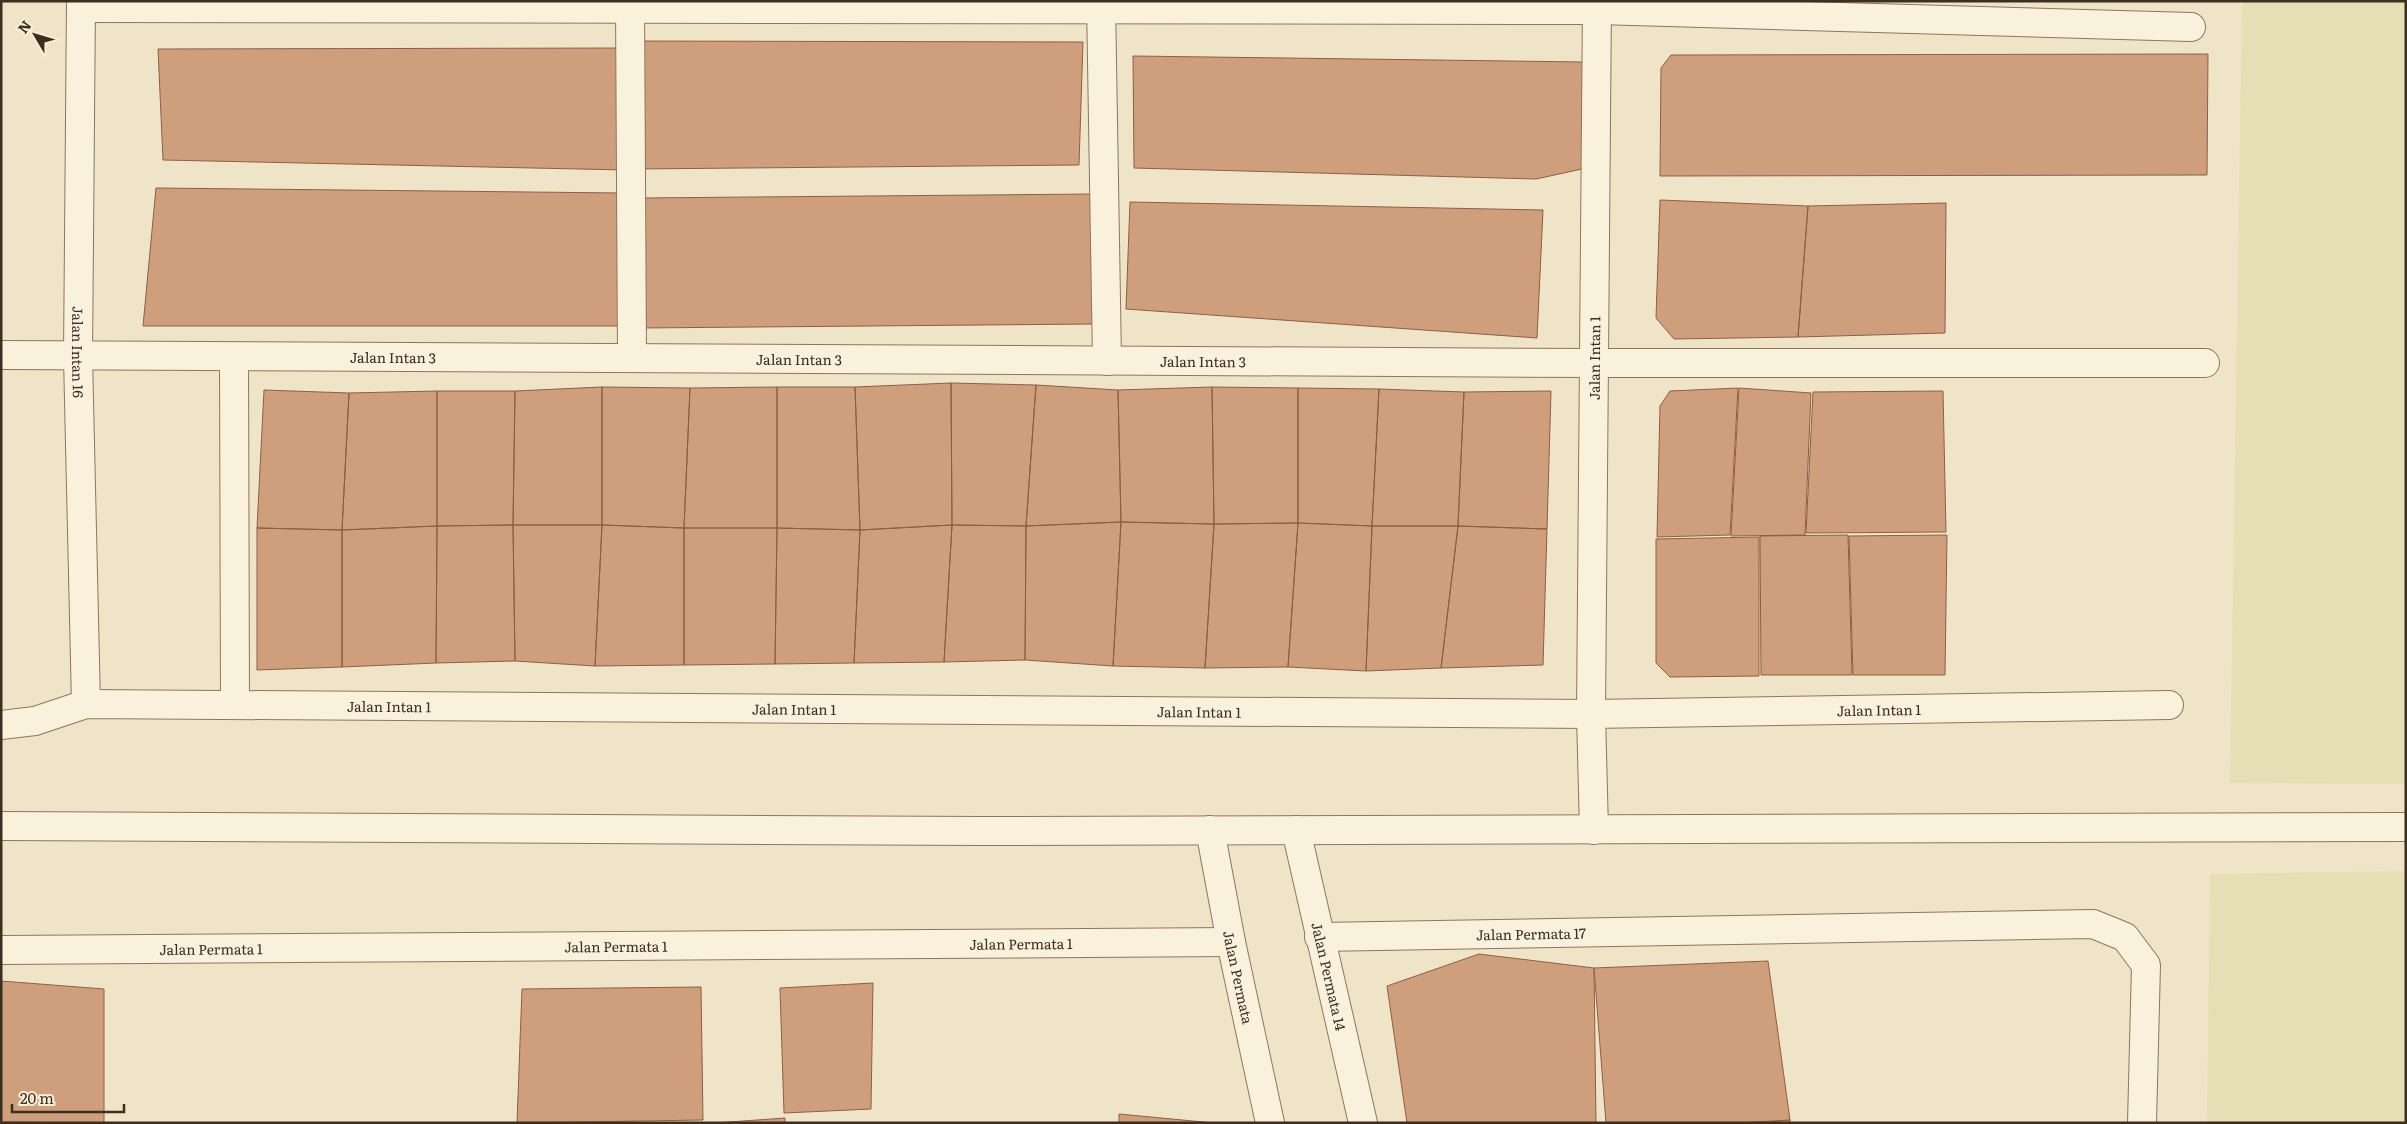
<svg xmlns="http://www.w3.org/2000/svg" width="2407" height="1124" font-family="Literata,serif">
	<rect width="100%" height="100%" fill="#f0e4c8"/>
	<path fill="#e6deb5" d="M2242,1H2406V784L2230,783Z
		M2406,871V1123H2207L2210,874Z"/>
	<path fill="#cf9f7d" stroke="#8d5f41" d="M631,41L1083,42L1079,165L634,169Z
		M625,48V170L163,160L158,49Z
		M2208,54L2207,175L1660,176L1661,68L1671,55Z
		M1133,56L1584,62L1582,169L1536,179L1134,168Z
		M156,188L622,193L621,326H143Z
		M1094,194V324L641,328V198Z
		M1660,200L1808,206L1798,337L1674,339L1656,318Z
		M1130,202L1543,210L1537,338L1126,309Z
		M1946,203L1945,333L1798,337L1808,206Z
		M951,383L952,525L860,530L855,387Z
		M951,383L1036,385L1026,526L952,525Z
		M1036,385L1118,390L1121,522L1026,526Z
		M602,387V525H513L515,391Z
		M602,387L690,388L684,528L602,525Z
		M777,387V528H684L690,388Z
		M777,387H855L860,530L777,528Z
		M1212,387L1214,524L1121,522L1118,390Z
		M1212,387L1298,388V523L1214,524Z
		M1298,388L1379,389L1372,526L1298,523Z
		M1738,388L1730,535L1657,537L1660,406L1670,391Z
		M1739,388L1811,393L1805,535L1731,536Z
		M1379,389L1464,392L1458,526H1372Z
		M264,390L349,393L342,530L257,528Z
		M437,391V526L342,530L349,393Z
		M437,391H515L513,525L437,526Z
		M1551,391L1547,529L1458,526L1464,392Z
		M1943,391L1946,532L1806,533L1813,392Z
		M1121,522L1113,666L1025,660L1026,526Z
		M1121,522L1214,524L1205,668L1113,666Z
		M1298,523L1288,667L1205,668L1214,524Z
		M1298,523L1372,526L1366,671L1288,667Z
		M513,525L515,661L436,663L437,526Z
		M513,525H602L595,666L515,661Z
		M602,525L684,528V665L595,666Z
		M952,525L944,662L854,663L860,530Z
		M952,525L1026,526L1025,660L944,662Z
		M437,526L436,663L342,667V530Z
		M1372,526H1458L1441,668L1366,671Z
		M1458,526L1547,529L1543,665L1441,668Z
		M257,528L342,530V667L257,670Z
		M684,528H777L775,664L684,665Z
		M777,528L860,530L854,663L775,664Z
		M1848,535L1852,675H1761L1760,536Z
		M1947,535L1945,675H1853L1849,536Z
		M1759,537V676L1670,677L1656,663V539Z
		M1479,954L1594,968L1596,1123H1407L1387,986Z
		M1768,961L1790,1120L1737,1123H1606L1594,968Z
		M1,981L104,989V1123L1,1122Z
		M873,983L871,1109L784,1113L780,988Z
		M701,987L703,1120L517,1123L522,989Z
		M1119,1114L1214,1123H1119Z
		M785,1118V1123H715Z
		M1790,1120V1123H1761Z"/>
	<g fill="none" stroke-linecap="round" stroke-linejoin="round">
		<g stroke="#8d765c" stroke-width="30">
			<g id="minor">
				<path id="s1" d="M81,1L78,357L86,704"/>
				<path d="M630,1L632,358"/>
				<path d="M1101,1L1107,361"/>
				<path d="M81,8L1597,10L2191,27"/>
				<path id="s2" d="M1,355L1595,363H2205"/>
				<path d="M234,357L235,705"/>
				<path id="s3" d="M1,725L35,721L86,704L1591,714L2169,705"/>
				<path d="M1,826L982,831L2406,827"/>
				<path id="s4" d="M1210,830L1231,942L1270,1123"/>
				<path id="s5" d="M1296,830L1363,1123"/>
				<path id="s6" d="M1594,830L1591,714L1597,1"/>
				<path id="s7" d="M1319,937L2093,924L2125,937L2146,965L2142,1123"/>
				<path id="s8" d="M1,950L1231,942"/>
			</g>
		</g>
		<use href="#minor" stroke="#faf1dc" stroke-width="28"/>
	</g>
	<g text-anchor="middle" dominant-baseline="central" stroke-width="5" stroke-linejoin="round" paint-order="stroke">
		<g font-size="14" fill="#3d2e20" stroke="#f7eed8">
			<text stroke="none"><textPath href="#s1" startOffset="351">Jalan Intan 16</textPath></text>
			<text stroke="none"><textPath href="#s2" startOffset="392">Jalan Intan 3</textPath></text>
			<text stroke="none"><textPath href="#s6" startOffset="472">Jalan Intan 1</textPath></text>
			<text stroke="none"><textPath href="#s2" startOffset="798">Jalan Intan 3</textPath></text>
			<text stroke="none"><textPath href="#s2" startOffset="1202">Jalan Intan 3</textPath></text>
			<text stroke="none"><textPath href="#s3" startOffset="391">Jalan Intan 1</textPath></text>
			<text stroke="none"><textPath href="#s3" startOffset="796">Jalan Intan 1</textPath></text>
			<text stroke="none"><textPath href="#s3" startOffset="1881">Jalan Intan 1</textPath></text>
			<text stroke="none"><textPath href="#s3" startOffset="1201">Jalan Intan 1</textPath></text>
			<text stroke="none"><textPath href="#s7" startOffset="212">Jalan Permata 17</textPath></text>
			<text stroke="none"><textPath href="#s8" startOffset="1020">Jalan Permata 1</textPath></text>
			<text stroke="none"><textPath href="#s8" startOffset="615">Jalan Permata 1</textPath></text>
			<text stroke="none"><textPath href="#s8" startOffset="210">Jalan Permata 1</textPath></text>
			<text stroke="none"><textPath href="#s4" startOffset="150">Jalan Permata</textPath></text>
			<text stroke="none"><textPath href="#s5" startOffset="150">Jalan Permata 14</textPath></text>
		</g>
	</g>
	<rect width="2407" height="1124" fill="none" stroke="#3d2e20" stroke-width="5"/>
	<g transform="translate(35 35) rotate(308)" stroke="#f7eed8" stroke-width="4" paint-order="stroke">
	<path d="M0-4L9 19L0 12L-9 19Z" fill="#3d2e20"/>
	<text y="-8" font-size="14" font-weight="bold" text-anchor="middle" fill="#3d2e20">N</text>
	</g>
	<path d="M12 1104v8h112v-8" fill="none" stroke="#3d2e20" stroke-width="2.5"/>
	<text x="20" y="1104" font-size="15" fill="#3d2e20" stroke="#f7eed8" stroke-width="4" paint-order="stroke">20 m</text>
</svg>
